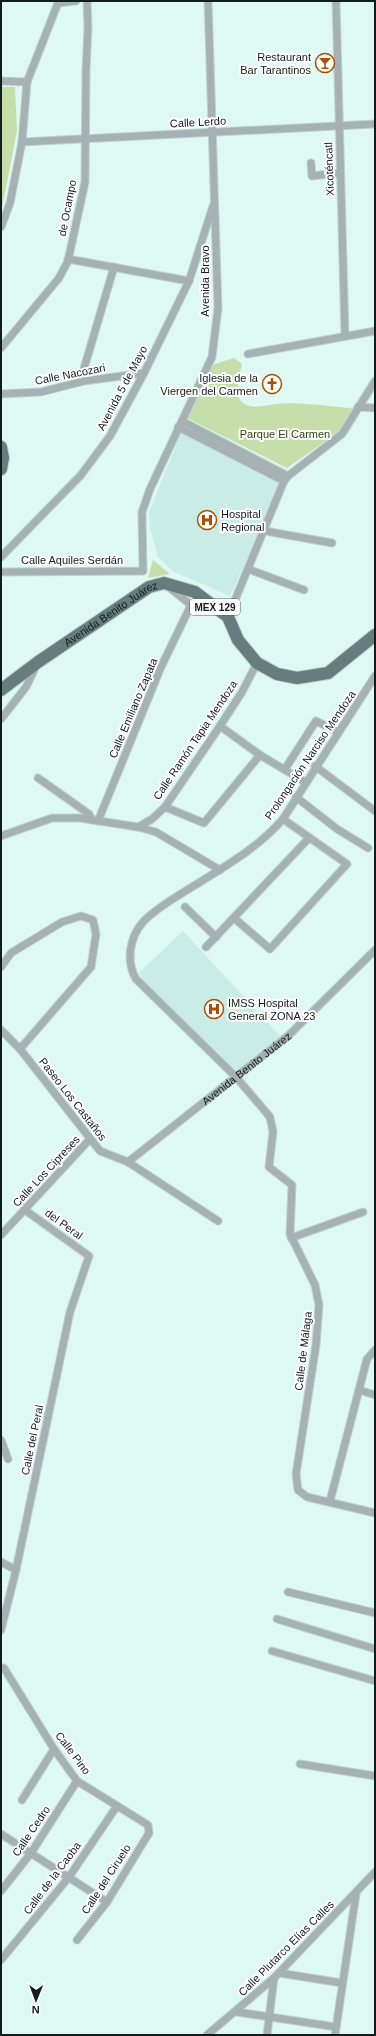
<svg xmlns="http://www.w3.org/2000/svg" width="376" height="2036" font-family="Arial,sans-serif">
	<rect width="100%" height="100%" fill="#def8f3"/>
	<path fill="#c9ede6" d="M181,433L281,484L230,596L174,572L158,557L150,529L149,512Z
		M183,931L280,1036L237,1071L146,983L139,973Z"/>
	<path fill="#c6dfaa" d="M1,87H15L17,131L1,213Z
		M234,358L242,364C240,374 233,395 243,403C252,410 265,405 276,404C301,401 329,407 355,408L340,431L287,468L185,417L212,365Z
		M153,560L170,574L148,578Z"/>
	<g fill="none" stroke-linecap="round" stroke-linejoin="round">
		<g stroke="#bdd5d0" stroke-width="9">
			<g id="minor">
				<path d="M336,1L345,336"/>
				<path d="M1,81L27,82"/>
				<path d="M22,142L375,124"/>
				<path d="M311,163L312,176L340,173"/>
				<path d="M1,227L10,203L22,142L27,82L58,3L76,1"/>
				<path d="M68,259L189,281"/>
				<path d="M1,348L59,278L68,261L85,182L86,71L88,27L87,1"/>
				<path d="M248,354L375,331"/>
				<path d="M80,382L114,267"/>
				<path d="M1,394L41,392L84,381L144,373"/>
				<path d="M358,407L375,408"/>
				<path d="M182,421L288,476"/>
				<path d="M178,427L284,481"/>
				<path d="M265,531L332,543"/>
				<path d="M1,557L81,475L110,436L144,373L189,281L213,206"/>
				<path d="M248,569L304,590"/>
				<path d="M1,572L143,571L142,512L150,489L212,357L218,308L208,1"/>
				<path d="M170,588L191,605L213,609"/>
				<path d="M228,617L284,481L288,476L342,434L375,381"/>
				<path d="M375,676L283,819C257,849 221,869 187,890C173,899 155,909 143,922C129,938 126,962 136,979L236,1077L270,1117L273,1132L269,1167L292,1185L290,1234L315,1285L319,1305L316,1345L296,1474L298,1490L307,1497L375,1513"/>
				<path d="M1,719L26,687L36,666"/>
				<path d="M220,726L260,755L305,782"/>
				<path d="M315,766L375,811"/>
				<path d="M285,769L316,721L338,732"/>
				<path d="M38,778L89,814L92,820"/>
				<path d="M296,797L337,829L368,848"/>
				<path d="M165,807L204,823L260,755"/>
				<path d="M98,821L161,667L191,605"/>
				<path d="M138,827L156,832L220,870"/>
				<path d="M1,836L52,818H80L138,827L152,819L165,807L220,726L242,692L257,663"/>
				<path d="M185,907L216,937"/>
				<path d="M234,918L270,949L347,864L283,819"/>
				<path d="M206,947L309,838"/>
				<path d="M1,967L11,953L62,922L81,916L93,920L96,934L91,967L20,1049"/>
				<path d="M1,1030L20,1049L100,1151L128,1162L218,1221"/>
				<path id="s1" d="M128,1162L289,1035L375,950"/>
				<path d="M1,1235L90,1139"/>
				<path d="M291,1238L363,1212"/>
				<path d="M359,1390L375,1395"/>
				<path d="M1,1440L8,1459"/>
				<path d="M330,1501L367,1359L375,1350"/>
				<path d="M1,1562L16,1570"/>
				<path d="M288,1592L375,1613"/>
				<path d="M277,1619L375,1649"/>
				<path d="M1,1630L16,1570L70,1312L89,1256L25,1210"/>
				<path d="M272,1651L375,1681"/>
				<path d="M1,1668H4L54,1749L77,1781L148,1825L149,1833L107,1902L77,1940"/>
				<path d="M300,1764L375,1776"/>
				<path d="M22,1800L54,1749"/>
				<path d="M1,1834L107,1902"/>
				<path d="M1,1891L31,1853L77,1781"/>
				<path d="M1,1960L69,1877L117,1806"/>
				<path d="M279,1973L342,1983"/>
				<path d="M237,2012L336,2027"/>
				<path d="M207,2035L274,1978L375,1872"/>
				<path d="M267,2035L274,1978"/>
				<path d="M335,2035L356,1894"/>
			</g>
		</g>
		<g stroke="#bdd5d0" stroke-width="14">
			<g id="primary">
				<path d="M1,447L3,458L1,469"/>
				<path id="s2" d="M1,690L38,662L149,587L164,583L195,592L228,617L238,640L257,663L277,674L297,678L328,673L375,635"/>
			</g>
		</g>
		<use href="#minor" stroke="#a6b1b3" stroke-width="7"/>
		<use href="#primary" stroke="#677c7f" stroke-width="12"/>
	</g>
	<defs>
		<g id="bar-ring" transform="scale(1)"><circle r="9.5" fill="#fff" stroke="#ad4d00" stroke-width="1.5"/><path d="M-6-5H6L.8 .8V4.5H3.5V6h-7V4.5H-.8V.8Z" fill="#ad4d00"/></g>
		<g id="church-ring" transform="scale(1)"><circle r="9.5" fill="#fff" stroke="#ad4d00" stroke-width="1.5"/><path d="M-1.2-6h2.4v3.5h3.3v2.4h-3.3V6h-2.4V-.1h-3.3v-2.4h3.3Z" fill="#ad4d00"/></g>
		<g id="hospital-ring" transform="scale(1)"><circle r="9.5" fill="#fff" stroke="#ad4d00" stroke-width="1.5"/><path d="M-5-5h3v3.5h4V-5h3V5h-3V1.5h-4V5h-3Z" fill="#ad4d00"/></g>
	</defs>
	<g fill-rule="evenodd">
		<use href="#bar-ring" x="325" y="63"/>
		<use href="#church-ring" x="272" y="384"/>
		<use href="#hospital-ring" x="207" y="520"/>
		<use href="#hospital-ring" x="214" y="1009"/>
	</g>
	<g text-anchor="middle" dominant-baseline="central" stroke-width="4" stroke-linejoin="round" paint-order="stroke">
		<rect fill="#fff" stroke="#59605f" stroke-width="1" x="190" y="599" width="50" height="16" rx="3"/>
		<g font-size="10" font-weight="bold" fill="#121c1a">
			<text x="215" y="607">MEX 129</text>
		</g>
		<g font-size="11" fill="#121c1a" stroke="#fff" text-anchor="end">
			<text x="311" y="57">Restaurant<tspan x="311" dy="13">Bar Tarantinos</tspan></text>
			<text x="258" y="378">Iglesia de la<tspan x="258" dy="13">Viergen del Carmen</tspan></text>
			<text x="221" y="514" text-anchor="start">Hospital<tspan x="221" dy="13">Regional</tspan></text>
			<text x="228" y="1003" text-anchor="start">IMSS Hospital<tspan x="228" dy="13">General ZONA 23</tspan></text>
		</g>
		<g font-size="11" fill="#121c1a" stroke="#fff">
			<text transform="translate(198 122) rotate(-3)">Calle Lerdo</text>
			<text transform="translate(329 169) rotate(-92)">Xicoténcatl</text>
			<text transform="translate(67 208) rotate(-79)">de Ocampo</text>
			<text transform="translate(205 281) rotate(-90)">Avenida Bravo</text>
			<text transform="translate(70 374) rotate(-11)">Calle Nacozari</text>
			<text transform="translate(122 388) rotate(-62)">Avenida 5 de Mayo</text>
			<text x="72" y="560">Calle Aquiles Serdán</text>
			<text stroke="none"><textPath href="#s2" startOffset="134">Avenida Benito Juárez</textPath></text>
			<text transform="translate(133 708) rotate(-67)">Calle Emiliano Zapata</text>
			<text transform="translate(195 740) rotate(-56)">Calle Ramón Tapia Mendoza</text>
			<text transform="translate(310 755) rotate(-56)">Prolongación Narciso Mendoza</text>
			<text stroke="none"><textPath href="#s1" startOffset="151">Avenida Benito Juárez</textPath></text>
			<text transform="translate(73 1099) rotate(52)">Paseo Los Castaños</text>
			<text transform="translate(46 1171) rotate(-47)">Calle Los Cipreses</text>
			<text transform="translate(64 1224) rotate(36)">del Peral</text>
			<text transform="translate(303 1351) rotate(-83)">Calle de Málaga</text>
			<text transform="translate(32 1440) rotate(-78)">Calle del Peral</text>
			<text transform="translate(73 1753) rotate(53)">Calle Pino</text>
			<text transform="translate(31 1831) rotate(-56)">Calle Cedro</text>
			<text transform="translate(52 1878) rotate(-53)">Calle de la Caoba</text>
			<text transform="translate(106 1879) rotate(-57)">Calle del Ciruelo</text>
			<text transform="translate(286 1948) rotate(-45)">Calle Plutarco Elías Calles</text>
		</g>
		<g font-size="11" fill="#2e420e" stroke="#fff">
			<text x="285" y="434">Parque El Carmen</text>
		</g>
	</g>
	<rect width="376" height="2036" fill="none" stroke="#121c1a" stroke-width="4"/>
	<g transform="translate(36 2000) rotate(181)" stroke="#ffffff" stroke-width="3" paint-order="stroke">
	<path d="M0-3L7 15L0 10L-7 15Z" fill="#121c1a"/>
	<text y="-6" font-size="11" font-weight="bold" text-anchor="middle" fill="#121c1a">N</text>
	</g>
</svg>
